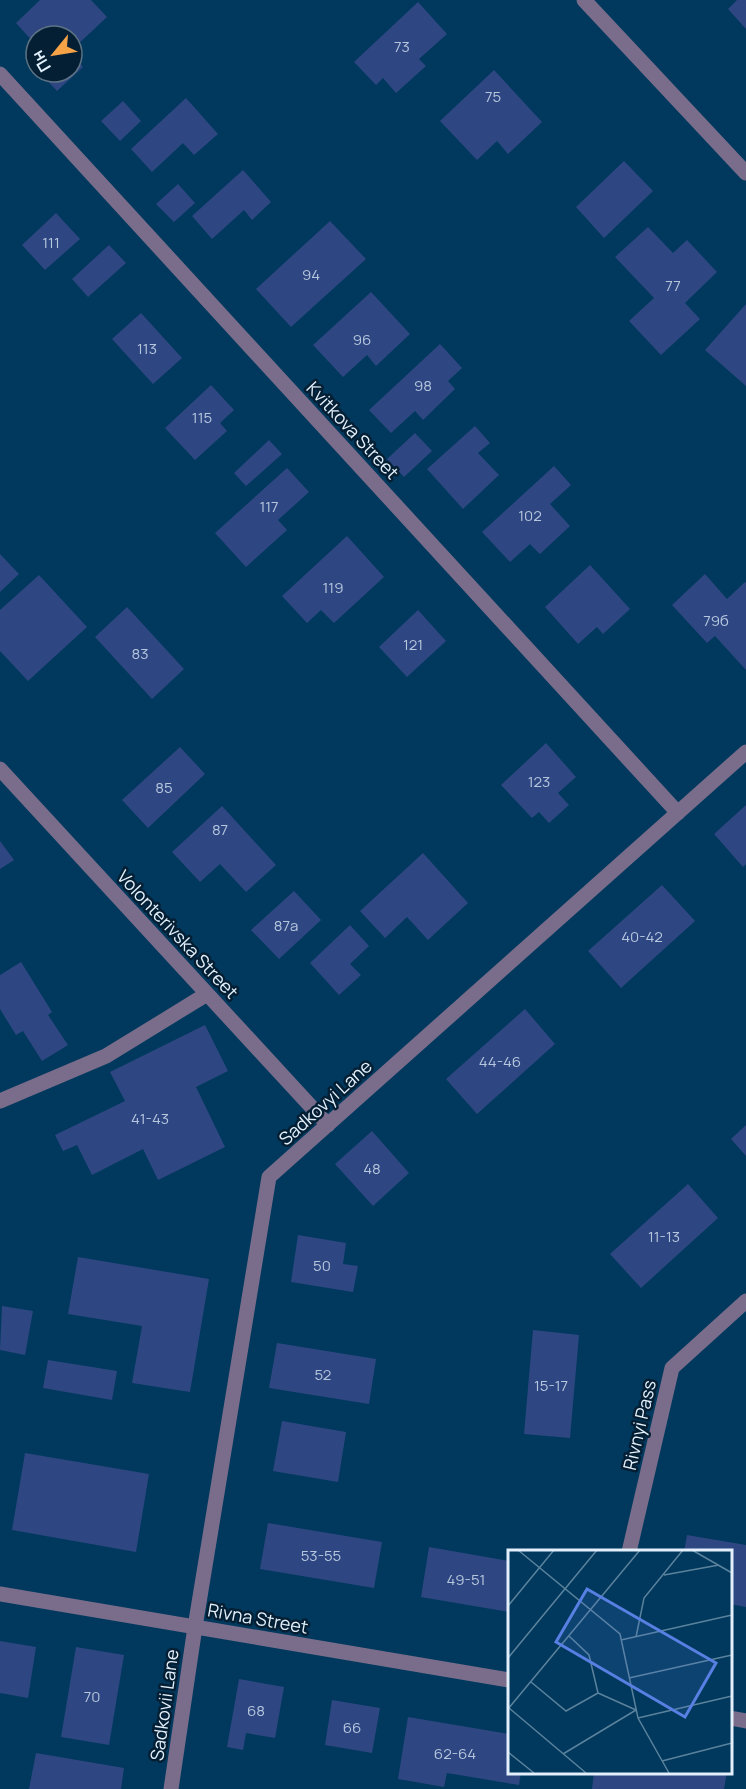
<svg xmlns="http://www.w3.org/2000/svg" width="746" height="1789" font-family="Manrope,sans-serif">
	<rect width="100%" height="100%" fill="#00395d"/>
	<path fill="#2e4782" d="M40,0H91L107,17L75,47L72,43V36H65L61,31L56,36H36V45L16,23Z
		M737,0H746V29L728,9Z
		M418,2L447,34L419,59L426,66L396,93L383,78L376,85L354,62Z
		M72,55L83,67L57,91L39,72H72Z
		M494,70L542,122L508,154L497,141L477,160L440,121Z
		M186,98L218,134L194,155L183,143L152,172L131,149Z
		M123,101L141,121L120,141L101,121Z
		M624,161L653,191L604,238L576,207Z
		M243,170L271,202L252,220L244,210L212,239L192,216Z
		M178,184L195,203L174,222L156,204Z
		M56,213L80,239L45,270L22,245Z
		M330,221L366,259L291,327L256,289Z
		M648,227L673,253L687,240L717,272L685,303L700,319L661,355L629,321L654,298L615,257Z
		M109,245L126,263L88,297L72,279Z
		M371,292L410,334L376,366L367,355L343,377L313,345Z
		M746,304V386L705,350Z
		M141,313L182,358L153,384L112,339Z
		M440,344L462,368L448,381L455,389L423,420L415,411L391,433L369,410Z
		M211,385L234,410L220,423L227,431L195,460L165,428Z
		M475,426L490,443L478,453L499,475L463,509L427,469Z
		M415,433L432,451L404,477L387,459Z
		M269,440L282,454L246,486L234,473Z
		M554,466L571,485L550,504L570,526L540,554L530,544L510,562L482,532Z
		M287,468L309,492L278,520L287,530L246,567L215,533Z
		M347,536L384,577L334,623L321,610L307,623L282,596Z
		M0,554L19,574L0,592Z
		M590,565L630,609L603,634L597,627L578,644L545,607Z
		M705,574L727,599L745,582L746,583V670L715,636L707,643L672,605Z
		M39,575L87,627L28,681L0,651V610Z
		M127,607L184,669L152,699L95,637Z
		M418,610L446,641L407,677L379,647Z
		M546,743L576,777L558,793L569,805L549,823L539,812L532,818L501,785Z
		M180,747L205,774L148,828L122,800Z
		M746,805V864L743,867L714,834Z
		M222,806L276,865L246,892L220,864L200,882L172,852Z
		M0,841L14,860L0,869Z
		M423,853L468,903L428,940L407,917L385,938L360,911Z
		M662,885L695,921L621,988L588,951Z
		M294,891L321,920L279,959L251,930Z
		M350,925L369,946L350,964L361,975L339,995L310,963Z
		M21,962L52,1012L48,1015L68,1045L42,1061L23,1031L16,1035L0,1009V975Z
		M525,1009L555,1044L477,1114L446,1079Z
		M205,1025L228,1071L196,1087L225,1147L158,1180L143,1149L92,1175L77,1145L63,1151L55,1135L125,1101L110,1072Z
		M746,1125V1156L731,1139Z
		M372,1131L409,1173L373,1206L335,1164Z
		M688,1184L718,1218L641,1288L610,1254Z
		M298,1235L346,1243L343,1264L358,1266L353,1292L291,1282Z
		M78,1257L209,1279L190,1392L132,1383L142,1326L68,1314Z
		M2,1306L33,1311L25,1355L0,1350Z
		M533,1330L579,1335L570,1438L524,1434Z
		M277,1343L376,1359L369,1404L269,1388Z
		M48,1360L117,1371L112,1400L43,1388Z
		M282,1421L346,1432L338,1482L273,1471Z
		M25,1453L149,1474L136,1552L12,1530Z
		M268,1523L382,1542L374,1588L260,1569Z
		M687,1535L746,1545V1607L730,1604V1552H684Z
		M429,1547L509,1561V1612L421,1597Z
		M0,1641L36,1647L28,1698L0,1693Z
		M76,1647L124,1655L109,1745L61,1737Z
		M239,1679L284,1687L275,1738L246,1733L243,1750L227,1747Z
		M332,1700L380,1708L372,1753L325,1745Z
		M408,1717L509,1734V1772H521L519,1785L447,1773L444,1787L398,1779Z
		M36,1753L124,1768L121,1789H29Z
		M594,1772H727L724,1789H592Z"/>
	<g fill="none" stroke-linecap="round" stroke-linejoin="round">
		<path stroke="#7a6d8b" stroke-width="15" d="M584,0L746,173
			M0,74L678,813
			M0,769L328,1125
			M0,1101L106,1056L207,994
			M629,1552L672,1368L746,1301
			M171,1789L195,1627L269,1177L746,752"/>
		<path stroke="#7a6d8b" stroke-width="15" d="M0,1594L509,1680
			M730,1718L746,1721"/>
	</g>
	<g text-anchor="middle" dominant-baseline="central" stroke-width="5" stroke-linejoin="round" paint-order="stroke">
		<g font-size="15" fill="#b6c6dd">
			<text x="402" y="46">73</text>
			<text x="493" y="96">75</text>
			<text x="51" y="242">111</text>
			<text x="311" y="274">94</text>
			<text x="673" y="285">77</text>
			<text x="362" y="339">96</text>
			<text x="147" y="348">113</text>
			<text x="423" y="385">98</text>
			<text x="202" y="417">115</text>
			<text x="269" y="506">117</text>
			<text x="530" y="515">102</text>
			<text x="333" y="587">119</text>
			<text x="716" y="620">79б</text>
			<text x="413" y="644">121</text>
			<text x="140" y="653">83</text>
			<text x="539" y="781">123</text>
			<text x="164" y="787">85</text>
			<text x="220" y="829">87</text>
			<text x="286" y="925">87а</text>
			<text x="642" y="936">40-42</text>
			<text x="500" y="1061">44-46</text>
			<text x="150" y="1118">41-43</text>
			<text x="372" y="1168">48</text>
			<text x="664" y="1236">11-13</text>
			<text x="322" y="1265">50</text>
			<text x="323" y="1374">52</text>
			<text x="551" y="1385">15-17</text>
			<text x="321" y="1555">53-55</text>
			<text x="466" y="1579">49-51</text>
			<text x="92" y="1696">70</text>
			<text x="256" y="1710">68</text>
			<text x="352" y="1727">66</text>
			<text x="455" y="1753">62-64</text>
		</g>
		<g font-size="18" fill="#e3f0fb" stroke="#041f34">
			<text transform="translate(353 430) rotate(47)">Kvitkova Street</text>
			<text transform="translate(178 934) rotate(47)">Volonterivska Street</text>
			<text transform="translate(325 1102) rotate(-42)">Sadkovyi Lane</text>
			<text transform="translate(639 1425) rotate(-77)">Rivnyi Pass</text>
			<text transform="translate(258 1618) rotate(10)">Rivna Street</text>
			<text transform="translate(164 1705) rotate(-82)">Sadkovii Lane</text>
		</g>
	</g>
	<g transform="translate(508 1550)">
		<rect width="224" height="224" fill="#00395d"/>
		<path fill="none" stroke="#5b829c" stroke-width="1.5" d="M10,0L112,84L130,168L161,223M184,0L224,23M156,25L211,15M0,56L46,0M61,86L81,105L90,143M128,87L136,48L175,0M113,90L224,65M0,108L89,0M121,128L224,105M23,132L58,161L90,143M90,143L128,160M1,158L78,223M0,159L132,0M130,168L224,146M0,202L26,223M55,204L128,160M154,211L224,193"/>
		<path fill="#587fe2" fill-opacity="0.15" stroke="#587fe2" stroke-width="3" d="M79,39L208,113L177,167L48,92Z"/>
		<rect width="224" height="224" fill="none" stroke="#e3f0fb" stroke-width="3"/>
	</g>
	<g transform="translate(54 54) rotate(240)"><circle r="28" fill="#041f34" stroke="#5d7384" stroke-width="1.5"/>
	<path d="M0-4.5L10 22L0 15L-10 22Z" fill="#f6a247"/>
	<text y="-9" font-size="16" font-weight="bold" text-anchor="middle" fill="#e3f0fb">Пн</text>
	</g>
</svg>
